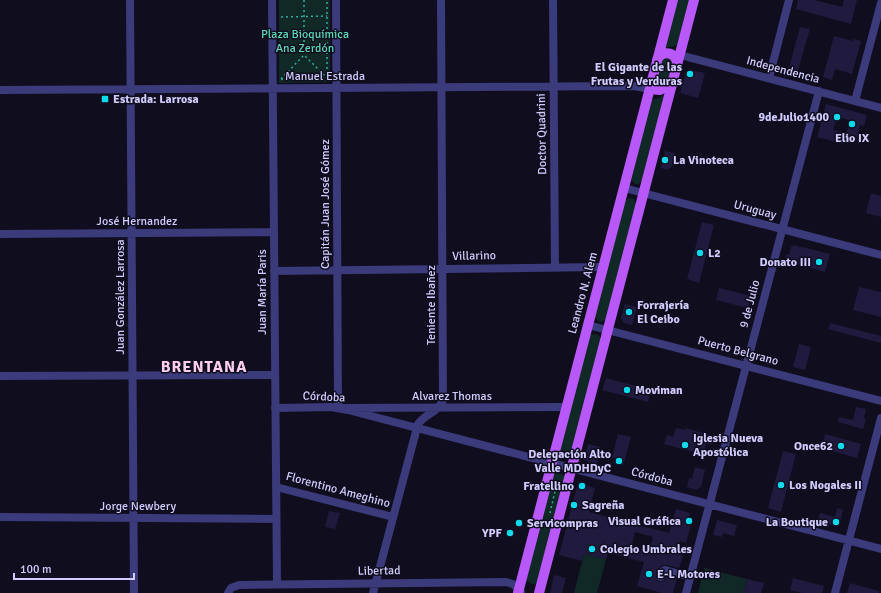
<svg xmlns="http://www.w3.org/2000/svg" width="881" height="593" font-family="Signika,sans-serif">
	<rect width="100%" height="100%" fill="#0f0d1e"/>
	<path fill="#102826" d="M279,0H330V82L279,83Z
		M676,0H689L677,45C673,48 669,45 664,50Z
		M667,58L669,59L672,63L669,80L664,84C654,82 658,75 659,68C660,67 661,63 661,62C663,59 664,59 667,58Z
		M664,94L643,181L639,184H635L631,180L651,100L659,98Z
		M629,198L634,199L636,204L606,320L600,322L597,320L595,317L624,201Z
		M592,334L598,335L600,337L601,340L570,456C566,460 561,458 559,453L590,335Z
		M557,473L563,475L565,478L537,582L535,584H531L526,580L553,475Z
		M584,554L606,559L597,593H574Z
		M704,568L747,579L743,593H698Z"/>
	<path fill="#201a3e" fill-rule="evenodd" d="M798,0H814L842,7L844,0H857L851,24L796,9Z
		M800,27L810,29L798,70L789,68Z
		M834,36L853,41V39L861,41L852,74L835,69L832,80L823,77Z
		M690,70L705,73L698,98L680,93L686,72Z
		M826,104L867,115L864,126L860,125L856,140L846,137L844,144L817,137ZM837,117L850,120L846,136L847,133L833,130Z
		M665,151L675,153L671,168H669L668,170L661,168Z
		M871,193L881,196V217L866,213Z
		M702,222L714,225L699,283L687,279Z
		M794,245L830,254L825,272L785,261L786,254L789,255L791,247Z
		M859,287L881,292V317L853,310Z
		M719,288L751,296L748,308L716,300Z
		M625,304L637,307L632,325L624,323L621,318Z
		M830,323L881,336V343L828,329Z
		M799,344L811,347L805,370L793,367Z
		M606,378L651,390L648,402L602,390Z
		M856,407L866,409L864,418L866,419L863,429L838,422L839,417L853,420Z
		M676,428L685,430V428L714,436L712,445L706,444L704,455L664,444L667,435L673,437Z
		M618,434L631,437L623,466L613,463L615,458H612Z
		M825,434L861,444L857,458L822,448Z
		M588,444L601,447L597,464L584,460Z
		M783,451L796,454L781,512L768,508Z
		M695,467L705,470L701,487L696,490L687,487L689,478L692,479Z
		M578,483L595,488L589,512L629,523L669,533L676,509L690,513L689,517L693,518L686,543L680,541L678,551L683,556L679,568L666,565H663L658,569L656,575L657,580L660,582L664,581L667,576L677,579L673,593H662L637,586L644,562L608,553L606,559L584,554L582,561L559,555ZM635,532L653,537L649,553L631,548Z
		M837,508L843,510L840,523L835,526L818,521L820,513L835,517Z
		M329,511L340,513L335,529L325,527Z
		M717,520L737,525L734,536L723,533L722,537L713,535Z
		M554,575L566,578L562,593H550Z
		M793,578L824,586L822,593H802L790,590Z
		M747,579L764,583L761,593H743Z
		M850,583L879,591V593H847Z"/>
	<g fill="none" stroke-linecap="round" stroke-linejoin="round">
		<path stroke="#32aba0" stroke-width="1.5" stroke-dasharray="2 3" stroke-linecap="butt" d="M304,0V55
			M281,17L327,16
			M281,79L327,78V0
			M281,79L304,55L327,78
			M550,513L556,487"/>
		<path stroke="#3b3a7b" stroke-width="8" d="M130,0L134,593
			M272,0L277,584
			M336,0L338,408L566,407
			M553,0L555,267
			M680,55L881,108
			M769,78L789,0
			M0,90L634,86L650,89
			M855,101L881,3
			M624,188L881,255
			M0,234L274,232
			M274,271L603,267
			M588,325L881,401
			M0,376L275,375
			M275,408L331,407L348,410L881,549
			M276,487L393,517
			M0,517L276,519
			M661,577L663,571L665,570L690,577
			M228,593L231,588L239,585L506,582L513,584L521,592
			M373,593L418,424C425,414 440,411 443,400L441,0
			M686,593L819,91
			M835,593L881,418"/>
		<path stroke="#b858f8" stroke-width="10" d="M657,60C663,48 678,53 677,66
			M650,89L660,90L673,82
			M518,593L673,0
			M539,593L694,0"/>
	</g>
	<g fill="#0adaeb" stroke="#0f0d1e" stroke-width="1.5">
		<circle cx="690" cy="74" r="4"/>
		<rect x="101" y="95" width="8" height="8" rx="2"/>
		<circle cx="837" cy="117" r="4"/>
		<circle cx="852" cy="124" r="4"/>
		<circle cx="665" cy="160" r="4"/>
		<circle cx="700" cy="253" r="4"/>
		<circle cx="819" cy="262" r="4"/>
		<circle cx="629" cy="312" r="4"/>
		<circle cx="627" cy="390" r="4"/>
		<circle cx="685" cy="445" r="4"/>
		<circle cx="841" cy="446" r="4"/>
		<circle cx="619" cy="461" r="4"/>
		<circle cx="781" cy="485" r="4"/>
		<circle cx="582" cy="486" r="4"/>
		<circle cx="574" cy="505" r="4"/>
		<circle cx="689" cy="521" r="4"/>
		<circle cx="836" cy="522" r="4"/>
		<circle cx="519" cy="523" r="4"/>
		<circle cx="510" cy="533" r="4"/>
		<circle cx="592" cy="549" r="4"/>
		<circle cx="649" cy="574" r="4"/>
	</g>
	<g text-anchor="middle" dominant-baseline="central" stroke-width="3" stroke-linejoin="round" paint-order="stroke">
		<g font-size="12" fill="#5cd9b7" stroke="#0f0d1e">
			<text x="305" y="34">Plaza Bioquímica<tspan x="305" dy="14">Ana Zerdón</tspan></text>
		</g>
		<g font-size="12" font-weight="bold" fill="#d1ccfd" stroke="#0f0d1e" text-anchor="start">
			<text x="682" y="67" text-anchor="end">El Gigante de las<tspan x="682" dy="14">Frutas y Verduras</tspan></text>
			<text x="113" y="99">Estrada: Larrosa</text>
			<text x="829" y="117" text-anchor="end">9deJulio1400</text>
			<text x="852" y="138" text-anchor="middle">Elio IX</text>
			<text x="673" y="160">La Vinoteca</text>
			<text x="708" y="253">L2</text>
			<text x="811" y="262" text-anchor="end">Donato III</text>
			<text x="637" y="305">Forrajería<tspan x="637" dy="14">El Ceibo</tspan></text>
			<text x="635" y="390">Moviman</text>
			<text x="693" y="438">Iglesia Nueva<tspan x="693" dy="14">Apostólica</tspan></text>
			<text x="833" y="446" text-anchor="end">Once62</text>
			<text x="611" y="454" text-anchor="end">Delegación Alto<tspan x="611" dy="14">Valle MDHDyC</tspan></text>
			<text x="789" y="485">Los Nogales II</text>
			<text x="574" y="486" text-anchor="end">Fratellino</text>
			<text x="582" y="505">Sagreña</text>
			<text x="681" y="521" text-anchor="end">Visual Gráfica</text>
			<text x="828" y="522" text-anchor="end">La Boutique</text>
			<text x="527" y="523">Servicompras</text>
			<text x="502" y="533" text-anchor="end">YPF</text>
			<text x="600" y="549">Colegio Umbrales</text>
			<text x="657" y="574">E-L Motores</text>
		</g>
		<g font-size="12" fill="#d1ccfd" stroke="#0f0d1e">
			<text transform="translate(783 70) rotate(15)">Independencia</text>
			<text x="325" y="76">Manuel Estrada</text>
			<text transform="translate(542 134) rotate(-91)">Doctor Quadrini</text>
			<text transform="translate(325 204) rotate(-90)">Capitán Juan José Gómez</text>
			<text transform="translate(755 210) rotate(15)">Uruguay</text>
			<text x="137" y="221">José Hernandez</text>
			<text transform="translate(474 256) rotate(-1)">Villarino</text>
			<text transform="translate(262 292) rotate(-90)">Juan María Paris</text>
			<text transform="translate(583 293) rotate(-75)">Leandro N. Alem</text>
			<text transform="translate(120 297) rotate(-90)">Juan González Larrosa</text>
			<text transform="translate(750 304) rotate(-75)">9 de Julio</text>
			<text transform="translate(431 305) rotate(-90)">Teniente Ibañez</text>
			<text transform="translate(738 351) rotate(15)">Puerto Belgrano</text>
			<text x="452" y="396">Alvarez Thomas</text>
			<text transform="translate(324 397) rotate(3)">Córdoba</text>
			<text transform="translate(652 477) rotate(15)">Córdoba</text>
			<text transform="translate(338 490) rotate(15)">Florentino Ameghino</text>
			<text x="138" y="506">Jorge Newbery</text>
			<text transform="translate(379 571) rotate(-1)">Libertad</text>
		</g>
		<g font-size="16" font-weight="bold" letter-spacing="1" fill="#fdceed" stroke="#0f0d1e">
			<text x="204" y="367">BRENTANA</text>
		</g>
	</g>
	<path d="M14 573v6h120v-6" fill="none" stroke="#d1ccfd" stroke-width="2"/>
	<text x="20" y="573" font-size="12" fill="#d1ccfd" stroke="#0f0d1e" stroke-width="3" paint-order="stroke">100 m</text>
</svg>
